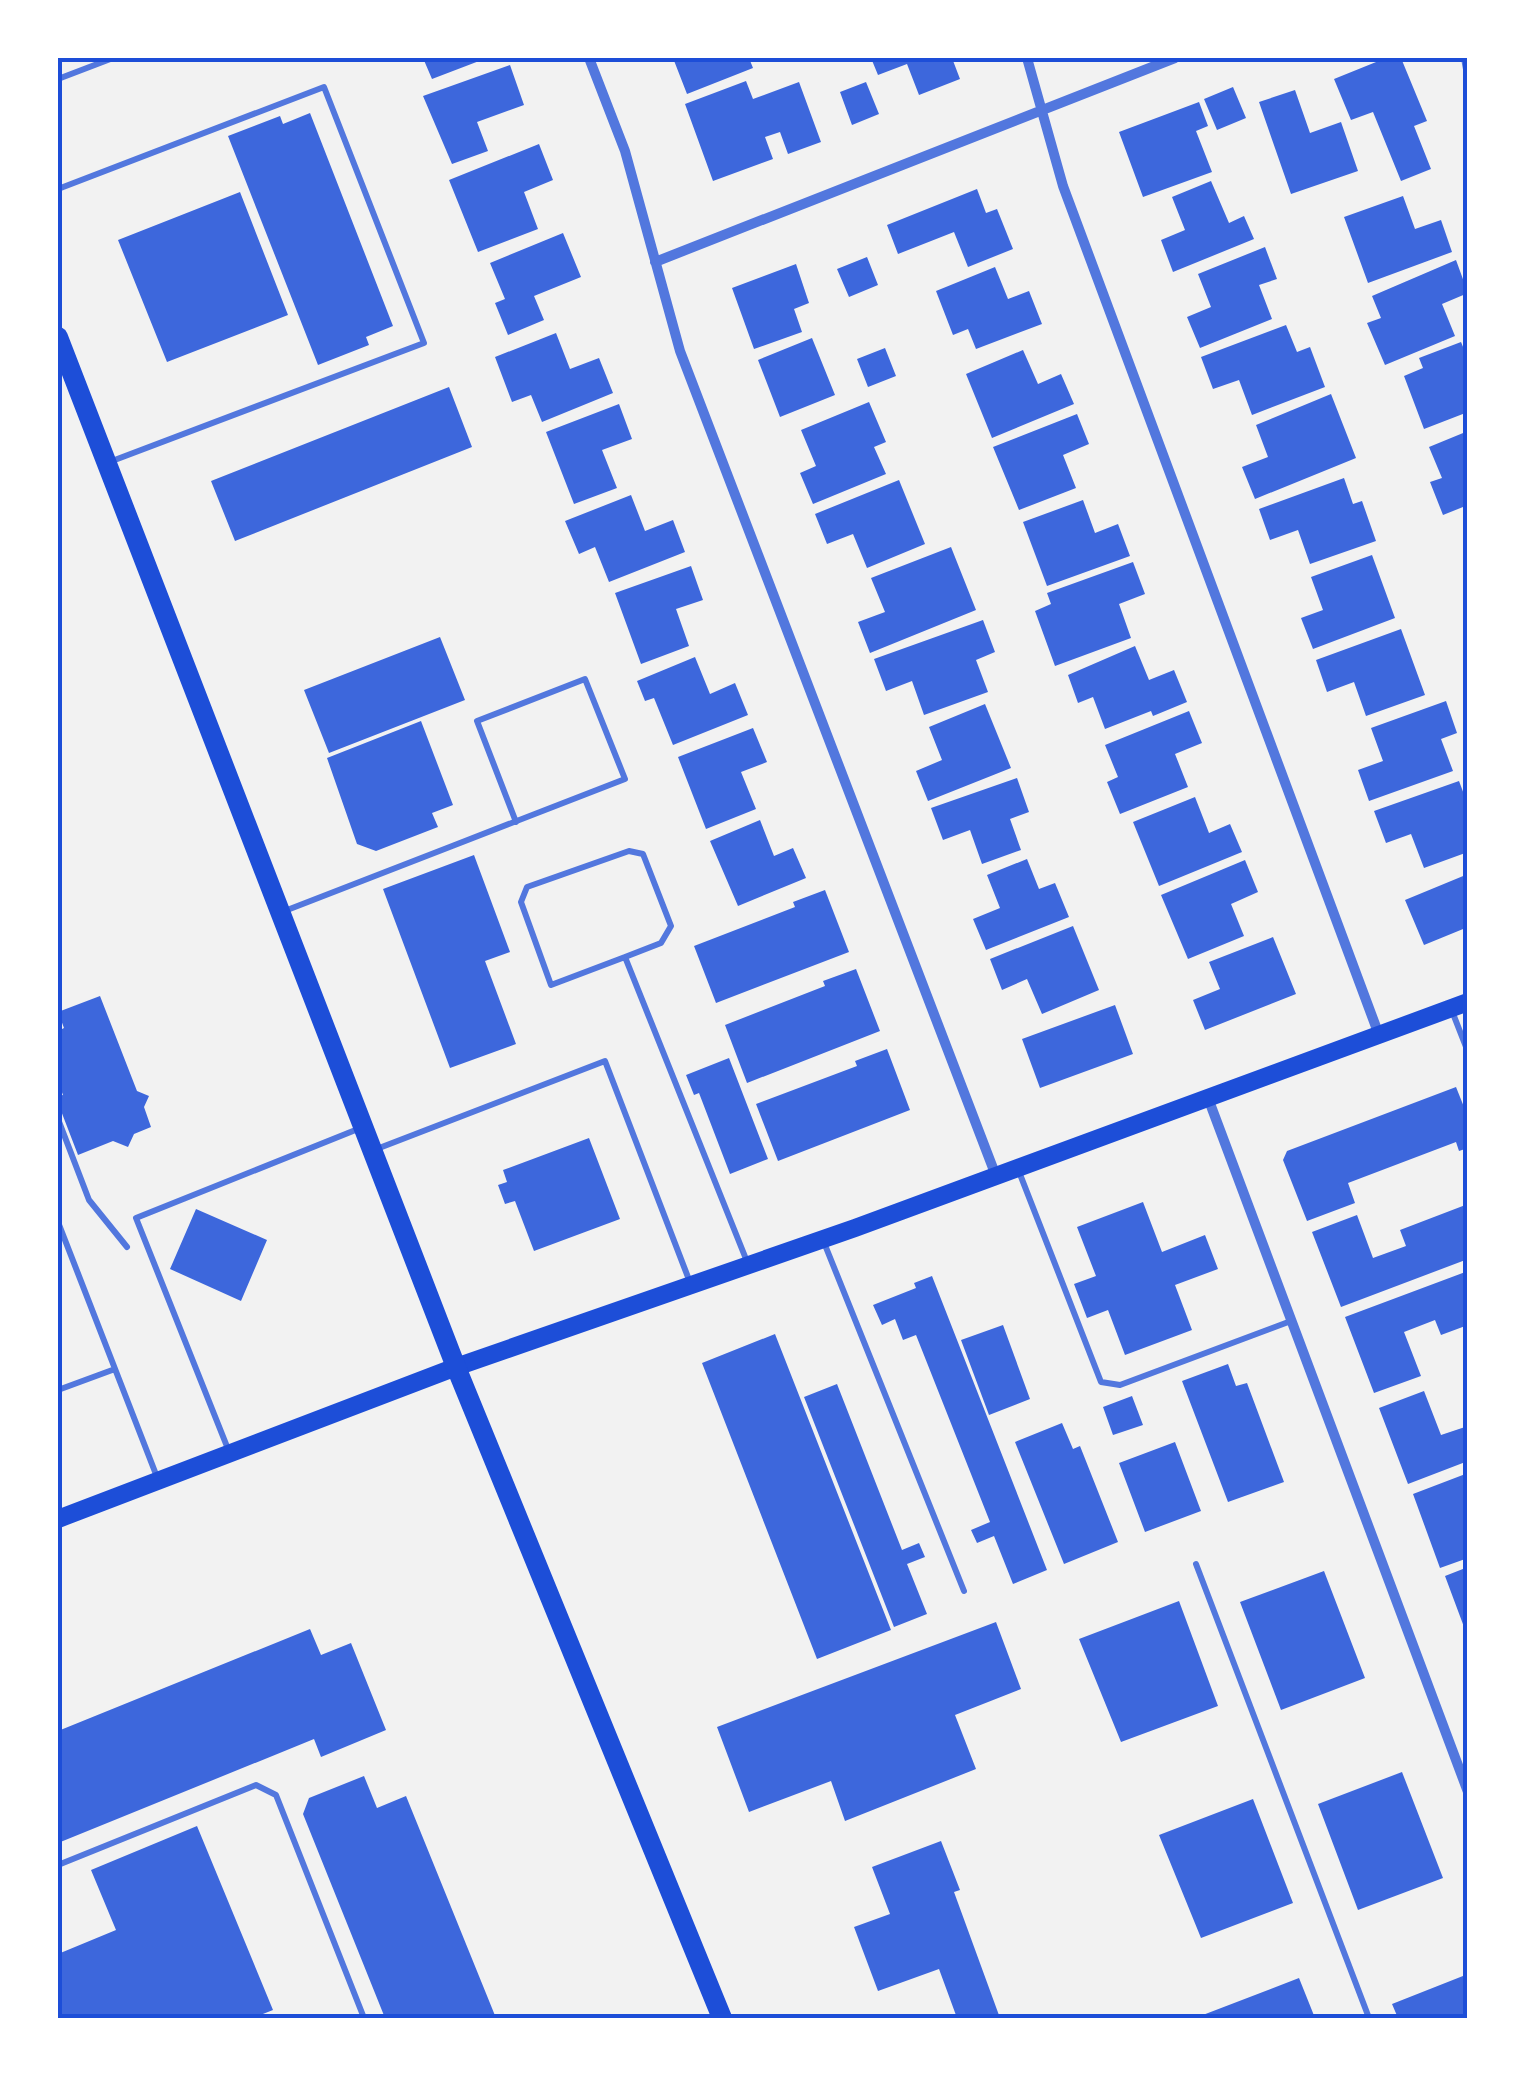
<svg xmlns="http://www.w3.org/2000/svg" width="1525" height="2076" font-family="Karla,sans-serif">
	<rect width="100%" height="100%" fill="#f2f2f2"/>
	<path fill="#3d67dc" d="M423,58H487L432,79Z
		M673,58H749L753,68L687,94Z
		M871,58H952L960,79L919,95L907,64L878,75Z
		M1386,58H1401L1427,121L1414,126L1431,169L1401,181L1373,112L1351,120L1334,79Z
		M510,65L524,105L477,122L488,151L452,164L423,96Z
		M746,81L753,99L799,82L821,142L788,154L780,132L765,137L773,159L713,181L685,104Z
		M866,82L879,114L852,125L840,92Z
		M1233,87L1246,118L1217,130L1204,99Z
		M1295,90L1310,133L1341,122L1358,171L1291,194L1259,102Z
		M1199,102L1208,126L1196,131L1212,172L1143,197L1119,132Z
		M310,113L393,326L366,337L369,345L318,365L228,136L280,116L283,124Z
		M539,144L553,180L524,192L538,229L478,252L449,180Z
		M1211,181L1229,223L1244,216L1254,239L1173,272L1161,240L1185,230L1172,197Z
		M977,189L986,213L997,209L1013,249L968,267L954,232L898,254L887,225Z
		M240,192L288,315L167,362L118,240Z
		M1403,196L1415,229L1441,220L1452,252L1368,283L1344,217Z
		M563,233L581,277L534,296L544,320L508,335L495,303L505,299L490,263Z
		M1265,247L1277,279L1259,285L1272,319L1200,348L1187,317L1211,307L1198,274Z
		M867,257L878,285L849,297L837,269Z
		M1456,260L1468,293L1442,304L1455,336L1385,365L1367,323L1381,318L1372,296Z
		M796,264L809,303L794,309L802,332L754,349L732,288Z
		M995,267L1008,299L1029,291L1042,324L976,349L968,329L953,335L936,291Z
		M1286,325L1297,352L1310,347L1325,387L1252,415L1239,380L1213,389L1201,357Z
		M556,333L570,369L599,358L613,393L542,422L531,395L512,402L495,357Z
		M812,338L835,395L780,417L758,360Z
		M1461,342L1468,359V412L1424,429L1404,376L1423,368L1419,358Z
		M885,348L896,376L868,387L857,359Z
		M1023,350L1038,384L1061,374L1074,404L992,438L966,374Z
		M449,387L472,447L235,541L211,481Z
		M1331,394L1356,458L1255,499L1242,467L1268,457L1256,425Z
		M869,402L886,442L874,447L886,474L813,504L800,473L816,466L801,430Z
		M619,404L632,439L602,450L617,488L574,504L546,432Z
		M1077,414L1089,444L1063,455L1076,488L1019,510L993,447Z
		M1468,431V505L1443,515L1430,482L1442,478L1429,447Z
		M1344,478L1353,504L1362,501L1376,541L1310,564L1298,530L1270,540L1259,509Z
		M899,480L925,544L867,568L853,534L827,544L815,514Z
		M631,495L645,531L673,520L685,552L609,582L595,547L579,554L565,521Z
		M1083,500L1095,533L1118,524L1130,556L1047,586L1023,522Z
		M951,547L976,610L870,653L858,622L885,612L871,578Z
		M1372,555L1395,618L1313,649L1301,618L1323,610L1311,577Z
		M1133,562L1145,594L1119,604L1131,638L1055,666L1035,611L1051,604L1047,593Z
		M691,566L703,600L676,609L689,646L641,664L615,593Z
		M983,620L995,652L976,660L988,692L924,715L912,681L886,691L874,659Z
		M1401,629L1425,695L1366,716L1354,682L1327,692L1316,660Z
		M440,637L465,700L329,753L304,690Z
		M1135,646L1149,680L1174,670L1187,702L1153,716L1151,711L1105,729L1093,697L1078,703L1068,675Z
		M695,657L710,694L735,683L748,715L673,745L654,698L645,701L637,681Z
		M1446,701L1457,733L1441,739L1453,771L1369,801L1358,770L1383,761L1371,728Z
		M985,704L1011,768L928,801L916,771L942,760L929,727Z
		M1189,711L1202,743L1175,754L1188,787L1120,814L1107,782L1118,777L1105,745Z
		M421,721L453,805L432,813L438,827L376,851L357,844L327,758Z
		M753,728L767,762L741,772L756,809L706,829L678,757Z
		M1017,778L1029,812L1010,819L1021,850L982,864L970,830L943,840L931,808Z
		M1459,781L1468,805V852L1424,868L1411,834L1386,843L1374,811Z
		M1195,797L1209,833L1230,824L1242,852L1159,886L1133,822Z
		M760,820L774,856L793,848L806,878L738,906L710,841Z
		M474,855L510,952L485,961L516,1044L450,1068L383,889Z
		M1027,859L1039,889L1055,883L1069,917L986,950L973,919L1000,908L987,875Z
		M1245,860L1258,892L1231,904L1244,936L1188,959L1161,895Z
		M1468,874V927L1424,945L1405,900Z
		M825,890L849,952L716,1003L694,946L795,907L793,902Z
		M1073,926L1099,990L1042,1014L1027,979L1002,990L990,959Z
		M1273,937L1296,994L1205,1030L1193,1000L1220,989L1209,962Z
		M856,969L880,1031L747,1083L725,1025L825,986L823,981Z
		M100,996L137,1091L149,1096L144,1107L151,1127L134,1134L128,1147L113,1141L78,1155L58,1103V1096L63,1095L58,1082V1031L64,1028L58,1012Z
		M1115,1005L1133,1054L1040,1088L1022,1039Z
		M887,1049L910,1110L778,1161L756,1104L857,1066L855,1061Z
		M729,1058L768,1159L730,1174L699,1093L694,1095L686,1075Z
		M1456,1087L1468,1117V1148L1459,1151L1456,1142L1348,1183L1355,1203L1307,1221L1283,1160L1287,1151Z
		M589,1138L620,1219L534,1251L515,1201L505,1204L498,1185L507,1182L503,1170Z
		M1143,1202L1162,1252L1205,1235L1218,1269L1175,1285L1192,1330L1125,1355L1108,1310L1087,1318L1074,1284L1096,1276L1077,1227Z
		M1468,1204V1259L1341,1307L1312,1232L1357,1215L1373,1258L1406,1246L1400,1230Z
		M196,1209L267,1240L241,1301L170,1269Z
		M1468,1271V1325L1441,1335L1435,1320L1404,1332L1421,1376L1374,1393L1345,1317Z
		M932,1276L1047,1570L1013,1584L994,1536L977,1543L971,1530L990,1522L916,1335L903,1340L895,1319L882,1325L873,1305L916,1288L914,1283Z
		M1003,1325L1030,1399L989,1415L961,1340Z
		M775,1334L891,1630L817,1659L702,1363Z
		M1228,1364L1236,1386L1247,1383L1284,1482L1228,1502L1182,1381Z
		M837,1384L902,1550L919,1543L925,1557L907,1564L927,1614L894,1627L804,1397Z
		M1424,1391L1441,1435L1468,1426V1461L1408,1484L1379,1408Z
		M1132,1396L1143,1425L1113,1435L1103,1407Z
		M1062,1423L1073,1449L1080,1446L1118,1542L1064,1564L1015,1442Z
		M1175,1442L1201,1511L1145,1532L1119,1463Z
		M1468,1473V1558L1440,1568L1413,1494Z
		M1468,1567V1635H1467L1445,1576Z
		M1324,1571L1365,1678L1281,1710L1240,1602Z
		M1179,1601L1218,1706L1121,1742L1079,1639Z
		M996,1622L1021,1689L955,1715L976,1769L845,1821L831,1781L749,1812L717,1727Z
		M310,1629L321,1655L351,1643L386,1730L321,1757L314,1739L58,1843V1731Z
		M1402,1772L1443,1878L1358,1910L1318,1804Z
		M364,1776L377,1808L406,1796L496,2018H385L303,1814L309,1798Z
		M1253,1799L1293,1903L1201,1938L1159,1835Z
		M197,1826L273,2010L253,2018H58V1954L116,1930L91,1870Z
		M941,1841L960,1890L954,1892L1000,2018H957L939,1969L878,1991L854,1927L890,1914L872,1867Z
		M1468,1974V2018H1398L1392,2004Z
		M1299,1978L1315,2018H1195Z"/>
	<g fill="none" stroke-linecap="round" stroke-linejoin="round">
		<path stroke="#5277de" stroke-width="6" d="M58,79L113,58
			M58,189L324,87L424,343L112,461
			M282,912C396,867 511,824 625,779L585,679L477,721L516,822
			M625,957L661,943L671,926L643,854L629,851L527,887L521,902L551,985L625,957L748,1264
			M1452,1011L1468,1052
			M58,1119L89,1200L127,1247
			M374,1150L605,1061L691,1285
			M1018,1169L1101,1382L1120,1385L1291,1321
			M58,1222L157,1477
			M823,1240L964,1591
			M58,1390L115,1369
			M228,1449L136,1218L358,1129
			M1196,1564L1369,2018
			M58,1865L256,1785L276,1795L364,2018"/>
		<path stroke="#5277de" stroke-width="10" d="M589,58L625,151L680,351L996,1176
			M1027,58L1063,186L1379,1035
			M1466,58L1468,69
			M655,262L1175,58
			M1208,1098L1468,1792"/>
		<path stroke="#1d4ed8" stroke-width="18" d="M58,1519L456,1367L855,1228L1468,1002"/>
		<path stroke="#1d4ed8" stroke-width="20" d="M58,337L456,1367L722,2018"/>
	</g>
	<rect width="1525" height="2076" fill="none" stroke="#ffffff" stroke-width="120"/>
	<rect x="60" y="60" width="1405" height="1956" fill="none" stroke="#1d4ed8" stroke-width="4"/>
</svg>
